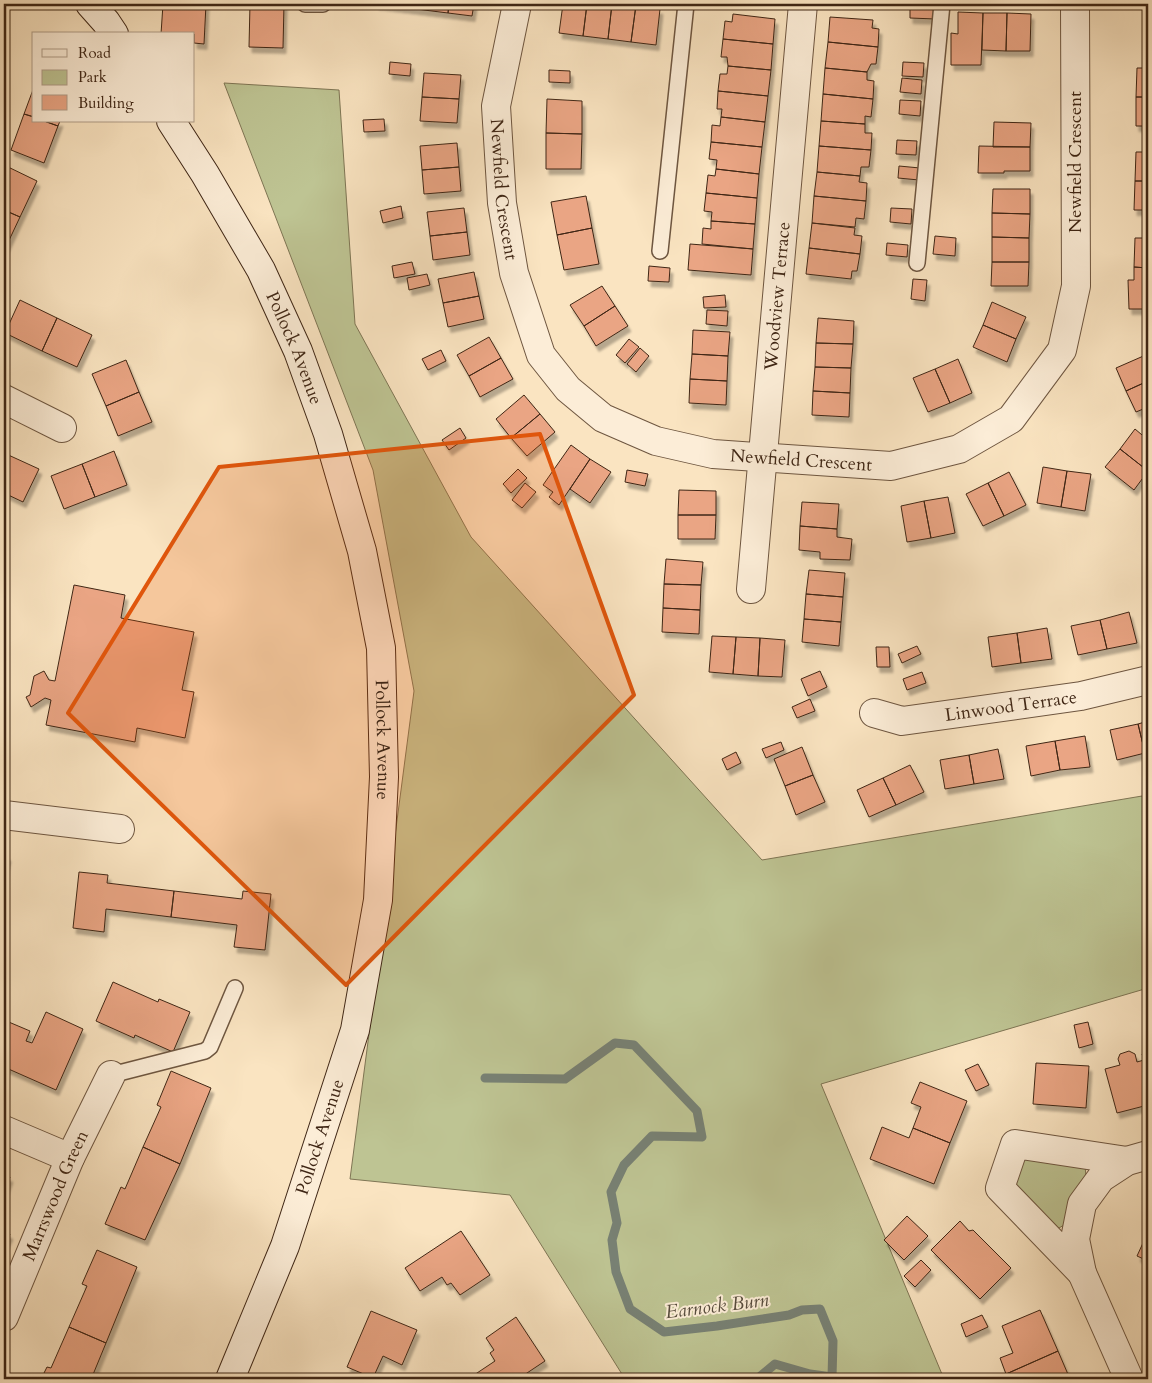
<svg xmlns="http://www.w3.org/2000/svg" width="1152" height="1383" font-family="Cardo,serif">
	<defs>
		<filter id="shadow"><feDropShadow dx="3" dy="5.5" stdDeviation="1" flood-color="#0004"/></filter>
	</defs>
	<rect width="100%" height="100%" fill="#fae4c1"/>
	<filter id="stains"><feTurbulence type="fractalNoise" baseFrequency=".004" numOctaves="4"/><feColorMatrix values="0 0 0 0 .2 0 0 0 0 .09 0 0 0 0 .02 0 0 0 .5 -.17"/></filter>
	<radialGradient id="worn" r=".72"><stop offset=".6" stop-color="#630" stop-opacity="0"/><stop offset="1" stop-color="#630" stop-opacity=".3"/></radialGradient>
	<path fill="#bec493" stroke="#7e7554" d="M224,83L339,90L355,324L471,537L762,860L1148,795V988L821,1084L944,1379H625L510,1195L350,1179L414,691L373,470Z
		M1022,1152L1085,1166L1086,1176L1064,1225L1059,1228L1054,1227L1010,1184Z"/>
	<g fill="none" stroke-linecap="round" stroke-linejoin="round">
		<path stroke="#788174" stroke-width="9" d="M485,1078L565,1079L615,1043L634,1045L697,1111L702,1137L652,1136L624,1165L611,1192L617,1223L612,1240L616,1272L630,1309L664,1332L717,1326L789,1315L802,1310L820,1309L833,1341L832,1377L810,1374L775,1364L757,1379"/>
	</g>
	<path fill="#eaa584" stroke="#3f2615" filter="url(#shadow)" d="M163,4H206L204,44L194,43V34H161Z
		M250,4H284L283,48L249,47Z
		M376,4H400V7Z
		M400,4H425L424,10L400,7Z
		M425,4H449L448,13L424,10Z
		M449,4H474L472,16L448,13Z
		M563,4H587L583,36L559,33Z
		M587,4H612L608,39L583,36Z
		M612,4L636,5L631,42L608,39Z
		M910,4H936V19L910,18Z
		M636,5L660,9L656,45L631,42Z
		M958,12L983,13L981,65H951V33L958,34Z
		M983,13H1007L1006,51L982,50Z
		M1007,13L1031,14L1030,51H1006Z
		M733,14L775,19L773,44L723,39L725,21L732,22Z
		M830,17L873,20L872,28L879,29L878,47L828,42Z
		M723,39L773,44L771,70L728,66L727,57H721Z
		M828,42L878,47L876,64H871L867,72L825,68Z
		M390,62L411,64L410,76L389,74Z
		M903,62L924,63L923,77L902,76Z
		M728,66L771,70L768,96L718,91L720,74H727Z
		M825,68L867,72V80L874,81L873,99L823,94Z
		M1137,68H1148V97H1136Z
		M549,70L570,71V83L549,82Z
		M424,73L461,75L459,99L422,97Z
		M902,78L922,80L921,94L900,92Z
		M34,87V117L24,114Z
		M718,91L768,96L765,122L721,117L722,109H717Z
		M823,94L873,99L871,117L865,116V124L821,121Z
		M422,97L459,99L457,123L420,121Z
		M1136,97H1148V126H1136Z
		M547,99L582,101V134L546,133Z
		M900,100L921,101L920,116L899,114Z
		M24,114L34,117V121H44L58,126L44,163L11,150Z
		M721,117L765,122L762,147L711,142L712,125L720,126Z
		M384,119L385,131L364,132L363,120Z
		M44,121H60L58,126Z
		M821,121L865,124V133H872L871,150L819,146Z
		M994,122L1031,123L1030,147H993Z
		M546,133L582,134L581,169H546Z
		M897,140L917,141L916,155L896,154Z
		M711,142L762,147L759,174L716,169L717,160L709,159Z
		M457,143L459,167L422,170L420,146Z
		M819,146L871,150L869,167H861L860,176L817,172Z
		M979,146L1030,147V171H1004V173H978Z
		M1136,152H1148V181H1135Z
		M4,165L37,181L20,217L4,210Z
		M899,166L920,168L919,180L898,178Z
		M459,167L461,191L424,194L422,170Z
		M716,169L759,174L757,198L706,193L708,175L715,176Z
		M817,172L860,176L859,182L867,183L866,201L814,196Z
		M1135,181H1148V210H1134Z
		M993,189H1030V214L992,213Z
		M706,193L757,198L755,224L711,221L712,212L704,211Z
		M586,196L592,228L557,235L551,202Z
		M814,196L866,201L864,219L856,218L855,227L812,223Z
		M401,206L403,218L383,223L380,211Z
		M464,208L467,232L430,236L427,212Z
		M891,208L912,209L911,224L890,222Z
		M4,210L20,217L4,251Z
		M992,213L1030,214L1029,238L992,237Z
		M711,221L755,224L753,249L702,244L703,228L711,229Z
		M812,223L855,228L854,235L862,236L860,254L809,248Z
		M592,228L599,264L564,270L557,235Z
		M467,232L470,255L433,260L430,236Z
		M935,236L956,238L955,256L933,254Z
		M992,237L1029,238V262H992Z
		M1135,238H1148V268L1134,267Z
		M887,243L908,245L907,257L886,255Z
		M690,244L753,249L751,275L688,270Z
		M809,248L860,254L857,271H852L851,279L806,274Z
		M412,262L415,274L394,278L392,266Z
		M992,262H1029L1028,286H991Z
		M649,266L670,268L669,282L648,281Z
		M1134,267L1148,268V309H1129L1128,280H1134Z
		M474,272L479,296L443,303L438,279Z
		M427,274L430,285L409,290L407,278Z
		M913,279L927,280L925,301L911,299Z
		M602,286L615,306L584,326L570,305Z
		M725,295L726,307L704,308L703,297Z
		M479,296L484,319L448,327L443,303Z
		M20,300L57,318L42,351L5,333Z
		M992,302L1026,317L1016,339L983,325Z
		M615,306L628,326L596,346L584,326Z
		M707,310L728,311L727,326L706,324Z
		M57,318L92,335L77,367L42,351Z
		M818,318L854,321L853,344L816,343Z
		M983,325L1016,339L1007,362L973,347Z
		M693,330L730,332L728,356L692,354Z
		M489,337L501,358L469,376L457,355Z
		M629,339L639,347L625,363L616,355Z
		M816,343L853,344L851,368L815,367Z
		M640,348L649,356L636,372L627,364Z
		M441,350L446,361L428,370L422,359Z
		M692,354L728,356L727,381L690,379Z
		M1148,354V381L1126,391L1116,368Z
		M501,358L513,379L480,397L469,376Z
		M958,359L972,393L950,403L935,369Z
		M126,360L139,392L106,406L92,374Z
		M815,367L851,368L850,393L813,391Z
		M935,369L950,403L928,412L913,378Z
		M690,379L727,381L726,405L689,403Z
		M1148,381V407L1136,412L1126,391Z
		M813,391L850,393L849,417L812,415Z
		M139,392L152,422L118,436L106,406Z
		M524,395L540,414L511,438L496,419Z
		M540,414L555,432L527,456L511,438Z
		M460,428L466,438L449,450L442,440Z
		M1135,429L1148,440V471L1120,449Z
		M571,445L590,459L559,505L549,497L553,492L543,485Z
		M1120,449L1148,471L1134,490L1105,467Z
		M114,451L127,485L95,497L82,464Z
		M4,453L39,469L23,502L4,493Z
		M590,459L611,472L590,503L570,489Z
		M82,464L95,497L64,509L51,476Z
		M1043,467L1067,471L1061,507L1037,503Z
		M518,469L527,478L511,493L503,484Z
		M627,470L648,474L645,486L625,482Z
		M1067,471L1091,474L1085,511L1061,507Z
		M1009,472L1026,505L1004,516L988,483Z
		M525,483L536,492L522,508L512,500Z
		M988,483L1004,516L983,526L966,494Z
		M679,490L716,491V515H678Z
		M948,497L955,533L931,538L924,501Z
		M924,501L931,538L907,542L901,506Z
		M802,502L839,504L837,529L800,526Z
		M678,515H716L715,539H678Z
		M800,526L837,529V537L852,539L850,560L820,559V552L799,550Z
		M666,559L703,562L701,585L664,584Z
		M809,570L845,573L843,597L806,594Z
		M664,584L701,585L700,610L663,608Z
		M74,585L125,595L121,618L194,632L182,690L194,692L185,738L137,728L135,742L46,725L51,700L45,698L31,707L26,697L30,695L34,676L44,671L49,680L55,681Z
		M806,594L843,597L841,622L804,619Z
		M663,608L700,610L699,634L662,632Z
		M1129,612L1137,643L1107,649L1100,620Z
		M804,619L841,622L839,646L802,642Z
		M1100,620L1107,649L1078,655L1071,626Z
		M1047,628L1052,659L1021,663L1017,633Z
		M1017,633L1021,663L992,667L988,637Z
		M712,636L736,637L733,674L709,672Z
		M736,637L760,638L758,676L733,674Z
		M760,638L785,640L782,677L758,676Z
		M917,646L921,654L902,663L898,654Z
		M876,647H889L890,667H877Z
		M820,671L827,687L808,696L801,679Z
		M922,672L926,683L907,690L903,679Z
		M810,699L815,711L797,718L792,707Z
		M1148,721V752L1145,753L1138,724Z
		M1138,724L1145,753L1117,760L1110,730Z
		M1085,736L1090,767L1060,770L1055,741Z
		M1055,741L1060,770L1031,776L1026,746Z
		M781,742L784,750L766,758L762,749Z
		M802,747L813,775L785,786L774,759Z
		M998,749L1004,779L974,784L969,755Z
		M736,752L741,763L727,770L722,759Z
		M969,755L974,784L945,789L940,760Z
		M910,765L924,792L896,805L883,778Z
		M813,775L825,802L796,815L785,786Z
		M883,778L896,805L869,817L857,790Z
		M4,855L8,856L4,872Z
		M79,872L108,875L107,883L174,891L171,917L106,909L104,932L73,928Z
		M174,891L242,899L243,891L271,894L265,950L234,947L237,925L171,917Z
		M113,982L158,1002L159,999L190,1012L173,1052L135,1035L134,1038L96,1021Z
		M46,1012L83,1029L56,1090L4,1067V1020L30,1031L26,1041L32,1043Z
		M1088,1022L1093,1044L1079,1048L1074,1025Z
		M1129,1051L1135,1054L1137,1062L1144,1060L1142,1054L1148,1052V1105L1117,1113L1105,1069L1120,1065L1118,1059L1120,1054Z
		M1036,1063L1089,1066L1086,1108L1033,1104Z
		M978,1064L989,1085L976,1091L965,1070Z
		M171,1071L211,1088L180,1164L143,1147L161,1107L157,1105Z
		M920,1082L967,1101L950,1143L913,1128L921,1107L911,1103Z
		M882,1127L909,1138L913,1128L950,1143L934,1184L870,1159Z
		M143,1147L180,1164L145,1240L105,1224L121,1187L125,1189Z
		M4,1174L10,1177L4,1193Z
		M907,1216L928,1236L904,1260L884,1240Z
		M960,1221L969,1231L973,1230L1011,1268L980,1299L931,1250Z
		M4,1231L10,1234L4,1247Z
		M461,1231L490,1275L460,1295L451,1283L447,1285L442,1277L420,1291L405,1268Z
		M1148,1232V1261L1137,1256Z
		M97,1250L137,1267L106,1343L69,1327L87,1286L82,1284Z
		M921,1260L931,1270L915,1287L904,1276Z
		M1040,1310L1058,1351L1006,1374L1000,1358L1013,1353L1002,1326Z
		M371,1311L417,1330L402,1365L383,1356L373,1378L347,1367Z
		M982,1315L988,1327L966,1337L961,1324Z
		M516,1317L545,1361L518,1379H477L474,1375L495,1361L490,1353L494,1350L486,1338Z
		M69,1327L106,1343L92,1377L90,1376L88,1379H41L47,1367L51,1368Z
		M1058,1351L1070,1379H1006L1004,1375Z"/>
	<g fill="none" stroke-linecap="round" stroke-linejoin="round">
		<g stroke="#6e5640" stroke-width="18">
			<path id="lane" d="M305,4H323
				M660,251L686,4
				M917,263L942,4
				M111,1075L205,1051L210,1047L235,988"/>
		</g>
		<g stroke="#6e5640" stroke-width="30">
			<g id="street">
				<path id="s1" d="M517,4L496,106L502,203L514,273L541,355L568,389L603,418L656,441L713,454L891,466L959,449L1011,419L1062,350L1076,286L1075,4"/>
				<path d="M4,399L62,428"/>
				<path id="s2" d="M751,589L803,4"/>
				<path id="s3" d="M874,713L902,721L1081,696L1148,680"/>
				<path d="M4,815L120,829"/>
				<path d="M4,1130L70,1158"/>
				<path d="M1082,1273L1000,1188L1015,1144L1127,1161"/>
				<path id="s4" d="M4,1317L70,1158L111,1075"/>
				<path d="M1129,1379L1082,1273L1075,1239L1082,1204L1101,1178L1127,1161L1148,1155"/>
			</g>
		</g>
		<g stroke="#3f2615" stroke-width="30">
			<g id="secondary">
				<path d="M90,4L106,22L114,34"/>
				<path id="s5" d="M171,121L205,174L261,270L298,351L328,434L362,551L381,648L384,777L378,900L355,1030L285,1246L230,1379"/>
			</g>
		</g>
		<use href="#lane" stroke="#fcedd7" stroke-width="15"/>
		<use href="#street" stroke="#fcedd7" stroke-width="28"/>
		<use href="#secondary" stroke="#fcedd7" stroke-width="28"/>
	</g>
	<path fill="#e0560c" fill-opacity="0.2" stroke="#e0560c" stroke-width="4" stroke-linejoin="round" d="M540,434L634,695L346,985L68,713L219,467Z"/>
	<g text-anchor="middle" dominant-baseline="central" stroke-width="4" stroke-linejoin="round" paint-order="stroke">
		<g font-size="18" fill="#3f2615" stroke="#fcedd7">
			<text transform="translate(1075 162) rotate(-90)">Newfield Crescent</text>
			<text stroke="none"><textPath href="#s1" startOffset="188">Newfield Crescent</textPath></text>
			<text stroke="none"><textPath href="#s2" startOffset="294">Woodview Terrace</textPath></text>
			<text stroke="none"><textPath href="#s5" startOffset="259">Pollock Avenue</textPath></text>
			<text stroke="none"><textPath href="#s1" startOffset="652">Newfield Crescent</textPath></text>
			<text stroke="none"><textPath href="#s3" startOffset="139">Linwood Terrace</textPath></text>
			<text stroke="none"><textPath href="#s5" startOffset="664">Pollock Avenue</textPath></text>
			<text transform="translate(320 1137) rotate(-72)">Pollock Avenue</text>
			<text stroke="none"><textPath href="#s4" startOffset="132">Marrswood Green</textPath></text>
		</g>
		<g font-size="19" font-style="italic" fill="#574c3d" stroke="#fcedd7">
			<text transform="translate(717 1306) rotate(-7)">Earnock Burn</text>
		</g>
	</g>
	<rect width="1152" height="1383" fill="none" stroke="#fae4c1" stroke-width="20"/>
	<rect x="5" y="5" width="1142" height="1373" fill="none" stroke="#3f2615" stroke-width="2.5"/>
	<rect x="10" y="10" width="1132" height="1363" fill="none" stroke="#3f2615"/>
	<rect x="32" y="32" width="162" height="90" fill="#fcedd7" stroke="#b09d89"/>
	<rect x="42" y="49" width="25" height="8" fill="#fcedd7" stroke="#b09d89"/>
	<text x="78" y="58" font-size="15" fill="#3f2615">Road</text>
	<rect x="42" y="70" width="25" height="15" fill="#bec493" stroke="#b09d89"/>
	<text x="78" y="82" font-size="15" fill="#3f2615">Park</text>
	<rect x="42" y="95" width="25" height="15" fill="#eaa584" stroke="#b09d89"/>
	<text x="78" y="108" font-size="15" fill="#3f2615">Building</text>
	<rect width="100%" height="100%" filter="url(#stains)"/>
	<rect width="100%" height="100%" fill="url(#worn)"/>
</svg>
